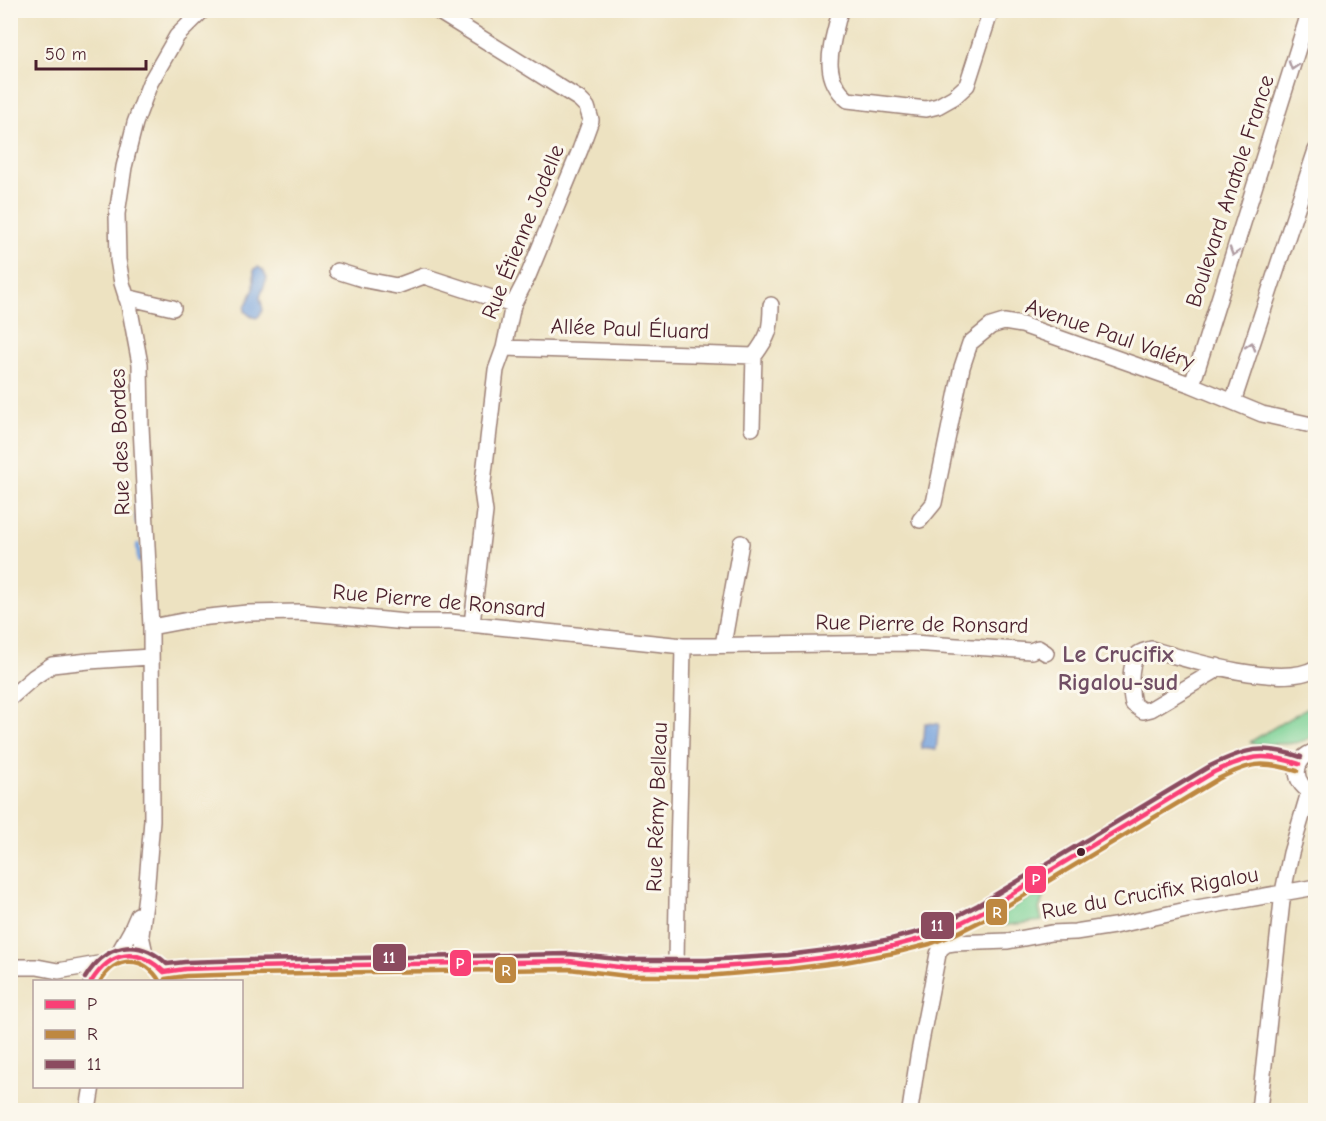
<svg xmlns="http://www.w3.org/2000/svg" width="1326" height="1121" font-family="'Comic Neue',sans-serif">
	<rect width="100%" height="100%" fill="#fbf7ec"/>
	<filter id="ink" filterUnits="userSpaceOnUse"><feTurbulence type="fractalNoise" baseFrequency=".0167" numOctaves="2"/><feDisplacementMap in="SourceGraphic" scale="12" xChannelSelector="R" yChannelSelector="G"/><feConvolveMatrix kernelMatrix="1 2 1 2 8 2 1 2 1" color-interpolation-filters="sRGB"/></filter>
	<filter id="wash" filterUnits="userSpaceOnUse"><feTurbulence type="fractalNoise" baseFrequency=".008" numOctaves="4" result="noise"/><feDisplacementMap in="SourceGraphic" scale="24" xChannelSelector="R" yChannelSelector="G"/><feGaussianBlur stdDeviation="1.35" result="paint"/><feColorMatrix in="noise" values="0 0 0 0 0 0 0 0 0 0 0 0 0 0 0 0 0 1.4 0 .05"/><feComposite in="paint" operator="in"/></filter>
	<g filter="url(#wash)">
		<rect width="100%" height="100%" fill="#ede2c1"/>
		<path fill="#7bd195" stroke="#627860" stroke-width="1.5" d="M1315,703V735C1296,748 1276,742 1255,745L1250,742Z
			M1047,887L1039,909L1042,921L1001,926L1002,919L998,918V916Z"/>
		<path fill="#74a1dc" stroke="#5f6084" stroke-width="1.5" d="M258,267L263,270L267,278L260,297L263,310L259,316L256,318L249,315L245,311V307L254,289V269Z
			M925,723L939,724L936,750L921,748V743L924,739Z"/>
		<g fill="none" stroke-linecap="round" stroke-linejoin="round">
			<path stroke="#74a1dc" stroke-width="4.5" d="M137,500V523
				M138,545L139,561"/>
		</g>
	</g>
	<g filter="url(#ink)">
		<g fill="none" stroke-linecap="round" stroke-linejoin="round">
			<g stroke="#9c8076" stroke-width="18">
				<path id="minor" d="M436,10L579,99L587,107L591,120L580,150L528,276L513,305L504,348L496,370L482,491L485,512L472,624
					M840,10C833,43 818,75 848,100L926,109L938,106L954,97L967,85L991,10
					M337,271L366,280L397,286L424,276L513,305
					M126,297L173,308
					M504,348L754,356L752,428
					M754,356C769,336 771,330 771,305
					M1192,385L1310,10
					M1233,402L1316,150
					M920,520L934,503L962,367L970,343L991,326L1004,322L1022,325L1192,385L1262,414L1316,426
					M151,627L199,618L247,613L300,612L406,622H450L683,646L912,643L1031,651L1038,648L1046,653
					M723,645L741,543
					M1217,666L1213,672L1151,709L1143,711L1133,704C1130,692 1129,665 1137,655C1141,651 1146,651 1151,649C1188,660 1282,689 1316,668
					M10,698L34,677L52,665L89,661L150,657
					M1316,751C1291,758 1291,786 1316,794
					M117,956L131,931L138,915
					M146,958L141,935L146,895L152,820L151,627L141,426L140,364L129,305L122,283L118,260L117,214L124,167L135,123L150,83L177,36L203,10
					M10,967H37L58,971L104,963
					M676,969C677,861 681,753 683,646
					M164,972L185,969L248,967L569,961L627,968H706L788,962L844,955L893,946L928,937L948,929L982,912L1214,772C1250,755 1260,750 1299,764
					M91,982C103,956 127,947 152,961
					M190,982L213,972
					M88,1110L92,1086
					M910,1110L918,1057L938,954L941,948L947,944L954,943L1008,941L1051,933L1075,932L1114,926L1191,909L1316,887
					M1259,1110L1283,892L1291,853L1309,792"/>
			</g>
			<use href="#minor" stroke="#fff" stroke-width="15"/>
			<g stroke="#fbf7ec" stroke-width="9">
				<path id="bus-1" d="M164,972L185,969L248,967L569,961L627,968H706L788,962L844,955L893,946L928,937L948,929L982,912L1214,772C1249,756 1262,752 1299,764
					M91,982C111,950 137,947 164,972"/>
			</g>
			<g stroke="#fbf7ec" stroke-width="9">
				<path id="bus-2" d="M165,979L186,976L248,974L569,969L627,976H706L789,969L845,962L894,953L930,944L951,936L985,919L1218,779C1250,763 1261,760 1297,771
					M100,982C115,955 145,955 160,982"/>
			</g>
			<g stroke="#fbf7ec" stroke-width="9">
				<path id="bus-3" d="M85,978C105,945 137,936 167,964L185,962L248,960L569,954L627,960H706L787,955L843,948L891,939L926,930L945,922L978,905L1210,766C1247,748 1262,744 1301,757"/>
			</g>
			<use href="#bus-1" stroke="#f94076" stroke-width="4.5"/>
			<use href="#bus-2" stroke="#be8841" stroke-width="4.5"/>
			<use href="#bus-3" stroke="#8b4b5f" stroke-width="4.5"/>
		</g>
		<defs><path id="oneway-chevron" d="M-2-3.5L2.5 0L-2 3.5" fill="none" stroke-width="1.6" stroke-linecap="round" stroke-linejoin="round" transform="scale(1.5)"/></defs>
		<g stroke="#ae9aa0">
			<use href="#oneway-chevron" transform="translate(1293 66) rotate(108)"/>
			<use href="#oneway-chevron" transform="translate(1234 252) rotate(108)"/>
			<use href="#oneway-chevron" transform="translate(1251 346) rotate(-72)"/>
		</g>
	</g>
	<circle fill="#4a1f2b" stroke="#fbf7ec" stroke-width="2" cx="1081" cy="852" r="5"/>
	<g text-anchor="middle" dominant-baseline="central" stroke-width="6" stroke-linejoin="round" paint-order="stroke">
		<g font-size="22" fill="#4a1f2b" stroke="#fbf7ec">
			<text transform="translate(1230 191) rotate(-72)">Boulevard Anatole France</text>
			<text transform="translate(523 232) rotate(-68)">Rue Étienne Jodelle</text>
			<text transform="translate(630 329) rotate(2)">Allée Paul Éluard</text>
			<text transform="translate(1110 334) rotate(19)">Avenue Paul Valéry</text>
			<text transform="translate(120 442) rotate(-92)">Rue des Bordes</text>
			<text transform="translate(439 601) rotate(5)">Rue Pierre de Ronsard</text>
			<text transform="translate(922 624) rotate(1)">Rue Pierre de Ronsard</text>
			<text transform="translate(657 807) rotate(-88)">Rue Rémy Belleau</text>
			<text transform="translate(1150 893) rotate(-10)">Rue du Crucifix Rigalou</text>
		</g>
		<g font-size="24" font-weight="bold" fill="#704e64" stroke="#fbf7ec">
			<text x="1118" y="654">Le Crucifix<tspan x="1118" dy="28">Rigalou-sud</tspan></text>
		</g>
	</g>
	<g stroke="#fbf7ec" stroke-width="2">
		<rect x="1024" y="865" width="23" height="29" rx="6" fill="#f94076"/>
		<rect x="985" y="898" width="23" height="28" rx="6" fill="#be8841"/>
		<rect x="920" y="911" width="35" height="29" rx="6" fill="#8b4b5f"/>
		<rect x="372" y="943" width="35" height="29" rx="6" fill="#8b4b5f"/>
		<rect x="449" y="949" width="23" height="28" rx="6" fill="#f94076"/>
		<rect x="494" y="956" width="23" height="28" rx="6" fill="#be8841"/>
	</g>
	<g font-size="16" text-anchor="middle" font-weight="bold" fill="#fff">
		<text x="1036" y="885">P</text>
		<text x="997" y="918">R</text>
		<text x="937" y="931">11</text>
		<text x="389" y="963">11</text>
		<text x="460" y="969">P</text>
		<text x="506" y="976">R</text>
	</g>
	<rect width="1326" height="1121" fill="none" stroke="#fbf7ec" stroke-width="36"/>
	<rect x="33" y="980" width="210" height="108" fill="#fbf7ec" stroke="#b4a19f" stroke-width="1.5"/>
	<rect x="45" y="1000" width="30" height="9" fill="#f94076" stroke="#b4a19f" stroke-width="1.5"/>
	<text x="87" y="1010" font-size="18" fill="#4a1f2b">P</text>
	<rect x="45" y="1030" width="30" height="9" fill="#be8841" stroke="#b4a19f" stroke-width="1.5"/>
	<text x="87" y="1040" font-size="18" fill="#4a1f2b">R</text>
	<rect x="45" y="1060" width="30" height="9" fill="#8b4b5f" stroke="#b4a19f" stroke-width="1.5"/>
	<text x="87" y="1070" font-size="18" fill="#4a1f2b">11</text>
	<path d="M36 60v9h110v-9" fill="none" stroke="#4a1f2b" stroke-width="3"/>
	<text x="45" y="60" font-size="18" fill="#4a1f2b" stroke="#fbf7ec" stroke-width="4.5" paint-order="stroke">50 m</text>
</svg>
